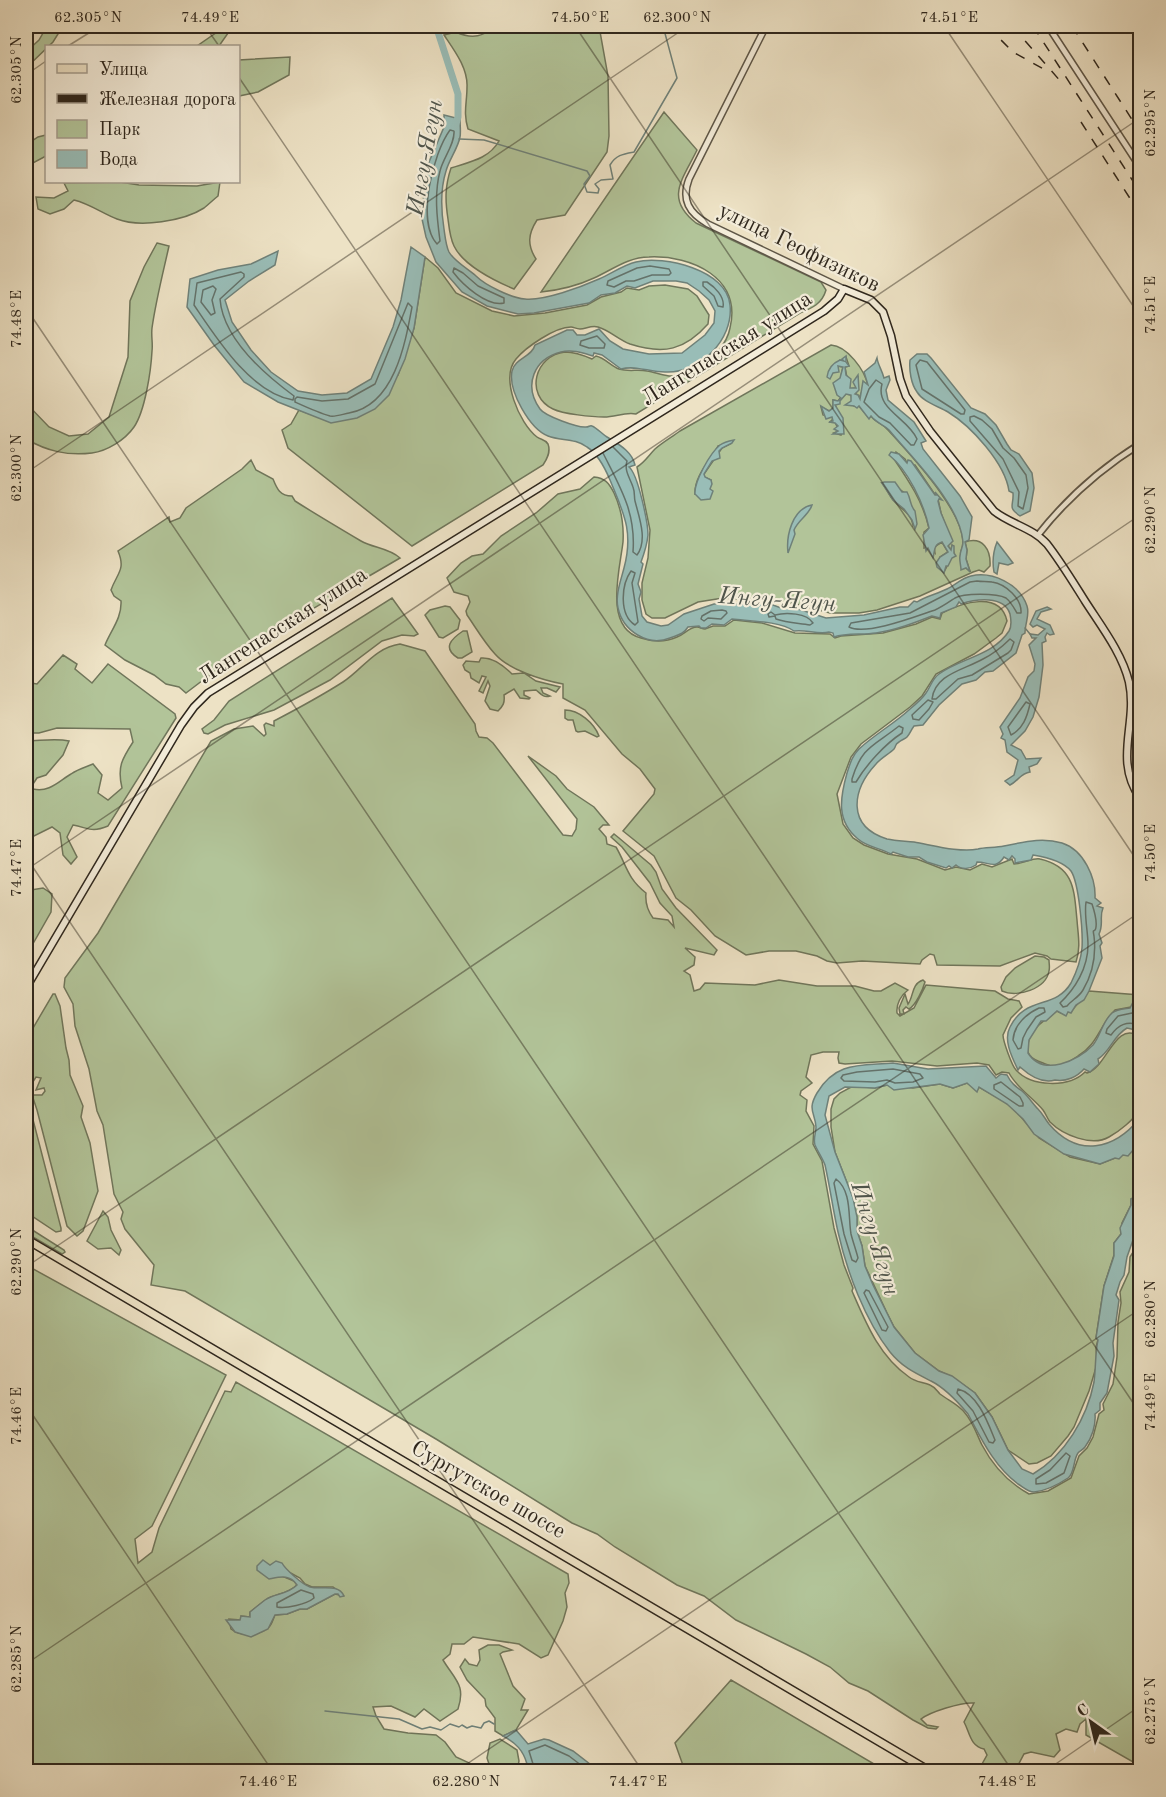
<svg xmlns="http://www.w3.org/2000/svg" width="1166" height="1797" font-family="'Old Standard TT',serif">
	<rect width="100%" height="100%" fill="#ede2c5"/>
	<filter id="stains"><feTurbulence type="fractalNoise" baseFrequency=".00333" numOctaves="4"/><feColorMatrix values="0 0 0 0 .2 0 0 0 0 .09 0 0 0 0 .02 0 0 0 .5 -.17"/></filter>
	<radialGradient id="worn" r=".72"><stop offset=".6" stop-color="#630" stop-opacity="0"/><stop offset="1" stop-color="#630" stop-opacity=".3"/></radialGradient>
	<path fill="#b2c499" stroke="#70765b" stroke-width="1.5" fill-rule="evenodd" d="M47,26H63L53,42L26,68V52L39,40Z
		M226,26H233L219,46H197Z
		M497,26H599L608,76L609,136L607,152L565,215L537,220C528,234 527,245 536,259L514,289C495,281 463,265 454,246C450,238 449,227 448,219C445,200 445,186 451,168C469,162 489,159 499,141L468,129C463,112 467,103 467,87C468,68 454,50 444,35L456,32C473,40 483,36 497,26Z
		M290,57L289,75L258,92L239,96V60Z
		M664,112L697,150C683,179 664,198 696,223L821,282L826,290C822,304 812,308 800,313L636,414C624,412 616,417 604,417C592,417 563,414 553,409C524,395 535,355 565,352C574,352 583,355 592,359L596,356C605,358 611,366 619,369C628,372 638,369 647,371C654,372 661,375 669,376C678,376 691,371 699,366C713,359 727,344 730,328C742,278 692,255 649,257C628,257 612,270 594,278C577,286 560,290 541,292Z
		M46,135V156L33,163L26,160V145L38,137Z
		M64,183L120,182L139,185L197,186L220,182L218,196C213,200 209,204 204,208C184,221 140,228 117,219C102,213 90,204 74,200L64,209L50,214L38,209L36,197L54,198L68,191Z
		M157,243L169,246C163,273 156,300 152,328C151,336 153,343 152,351C151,371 145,411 134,427C125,440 107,451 92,453C67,456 47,451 26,439V403L49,427L69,436L88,434L109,417L128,357L130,301L144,267Z
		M425,257L438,268L456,293L492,311L514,316L545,313L587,305L601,297L621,292L627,288L639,290L649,286L665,285L688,289L697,296L709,315L708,324C685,350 664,355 630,344C619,340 609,330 598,327C591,325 586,329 580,329C576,329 574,327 571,327C555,327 526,347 516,359C500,378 519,423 537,437C541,440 545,439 548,444C551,452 547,459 543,465L412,546L288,448L282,430L291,424L299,410L331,422L398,375L414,328Z
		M831,345C847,346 865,370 868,386L863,389L859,398L858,395L855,393L858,376L856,388L849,389L845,367L849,366L846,357L843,359L844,361L840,360L830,369L832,372L837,366L843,367L837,394L841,397L838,401L833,400V408L829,411L821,407L823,415L834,418L830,422H835L839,431L834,433L841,435L843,428L835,404L846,394L851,395L854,406H859L869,418L871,416C876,423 883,423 888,430C907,451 975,522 961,551L966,568L970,571L966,559L967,550L965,542C983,536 991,550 990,566L984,572L979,570L973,572L920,596L877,610L859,613H830L793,603L723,598L698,602L665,618H652L646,614L642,600V583L648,558L650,530L637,467C645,462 649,455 655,449C663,442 672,437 680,431ZM732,443L722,448L704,474V477L711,480L710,489L695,494C694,476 710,461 718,446ZM896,452L905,459L908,465H915L938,499L941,513L950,538L948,546L951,550L952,546L954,553L944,572L940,557L948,552L942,542L934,547L935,553L928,547L924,548V532L929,528C923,502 909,481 894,459ZM882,483C910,490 907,496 916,520L913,525C911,513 901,509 894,501C889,496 887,489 882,483Z
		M251,460L256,470L273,479C277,489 280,496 292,496L295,501C317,515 339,528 361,541C373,548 389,548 400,558C327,601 252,641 186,693L179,687L166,684L154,675L125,660L105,645C111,630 122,618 121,601L114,596L111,590C117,573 126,570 118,551L169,517L170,522L180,518L186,508L242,469Z
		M594,477C605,478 609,483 614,493C621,508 624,525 623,542C620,569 603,628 641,638C653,642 666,642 677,637C685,634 689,627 697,627C700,627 702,629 705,629L713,626H725L734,620L762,623L795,633L830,634L835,638L841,636L883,633L916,624L932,617L940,619L942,613C961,603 1000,590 1007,621L1002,633L996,638L974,654L936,674L922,696L910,707L861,744L851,757L837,794L843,824L853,838L864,845L888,854L917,859L945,870L956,867L970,870L982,864L992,867L1012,859L1014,864C1023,864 1034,857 1040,859C1075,867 1074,891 1077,920C1078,935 1081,947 1076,962L1051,959L1047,956L1035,953L1000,966L937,965L934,955L930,954L922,960L920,964L862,961L837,963L827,961L817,956L796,951H769L746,955L715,936L691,910L676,898L654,856L623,831L654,794L655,789L640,769L622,754L585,710L563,698V684C542,680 509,670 495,654C484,642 476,628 467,615L466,611L470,602L468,596L454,592L447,578L461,563L472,556L483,554L501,536L536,513L558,494L580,489Z
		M392,598L418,634L414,636L402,635L382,641L330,680L274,710L225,725L208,734L204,733L202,729L214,720L229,701Z
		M445,606L450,607L460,620L458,629L443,638L439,637L425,615L430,610Z
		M463,631H467L472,652L462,658H458C442,648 451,639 463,631Z
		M400,644L425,651L475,724L476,731L479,737L487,738L493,743L563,835L572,836L576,829L577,819L528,756L556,776L567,789L594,807L609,825H603L599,829L606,837L607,844L616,847C627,866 627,878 646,893C645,903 647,910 653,918L668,920L674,927L672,916L660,903L650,883L622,847L611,837L614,834L619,838L651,865L656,872L662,889L676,908L717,950L714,955L685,948L695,957L694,965L684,971L690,975L694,991L700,989L705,983L755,985L779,980L817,986H855L874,991H881L895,983L908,990C901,995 896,1004 897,1013L900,1016L914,1008L926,985L995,991L1008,999L1019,1001L1022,1007L1011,1018L1003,1035C1003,1041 1012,1066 1016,1070C1031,1087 1069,1088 1085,1072L1087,1073C1107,1068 1115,1019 1140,1037V1110C1133,1120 1120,1131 1109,1137C1092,1147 1063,1135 1050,1122C1047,1118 1046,1114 1043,1110C1032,1097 1017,1088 1009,1073L1002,1072L996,1075L989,1065L977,1063L937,1066L892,1061L845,1064L839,1063L838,1058L839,1052H823L811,1055L806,1077L812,1083L801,1091L800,1095L807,1100L806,1111L814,1126L813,1144L822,1161L834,1228L844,1265L853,1288L852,1291C866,1323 879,1356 909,1377C915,1382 923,1382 930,1385C935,1387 937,1391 940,1394C949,1401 958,1404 965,1413C973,1422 977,1435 982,1445C993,1466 1009,1483 1029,1494L1048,1491L1071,1478L1079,1456L1087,1448L1093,1437L1099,1414L1104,1410L1103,1404L1113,1384L1117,1357L1118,1322L1121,1303L1120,1292L1129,1272L1130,1257L1135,1249L1140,1226V1735L1139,1739L1140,1740V1766L1086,1735V1719L1080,1724L1077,1732L1066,1729L1056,1734L1060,1750L1054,1757L1031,1752L1024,1754L1015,1771H993L992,1767L983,1771H977L975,1769L982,1764L987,1755L984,1749C970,1746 970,1733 964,1722L974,1703C961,1702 930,1712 921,1719L927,1725L938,1727L936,1729L928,1728L913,1720L868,1691L849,1683L830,1667L806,1654L736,1620L704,1596L677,1585L615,1547L597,1534L572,1523L436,1439L185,1291L151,1285L154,1265L125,1229L121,1219L123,1212L114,1194L103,1125L97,1111L89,1069L75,1026L73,1004L64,987L65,978L98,933L211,741L234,729L253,726L264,736L266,734L264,725L266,723L274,726V721C297,709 321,696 343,682C363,669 374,648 400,644Z
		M63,655L77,664L75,669L92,683L108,664L175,714L176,718L108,826C91,833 89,828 73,825L67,837L77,857L71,864L63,855L60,833L52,827L32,837L26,836V741C40,741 55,738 69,741L63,755L46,775L37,778L33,784V789C49,793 59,781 71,774C78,769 86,767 93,764L102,775L98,793L108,800L122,788C117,767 122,759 133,742L130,729L57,728L39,733H26V678L31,683L37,684Z
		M481,658C492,657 504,666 512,674L524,673L536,681L560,687L556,692L547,688H541L543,693L550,696C543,698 541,694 536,690L524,691V695L530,698L529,699L520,698L514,689L504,695C505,703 503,706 498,711L490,709L485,701L490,686L488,681L483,693L479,691L486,677L482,676L479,683L471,678L470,673L465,670L463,665L466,661L479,662Z
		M565,710C579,710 594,723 599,736L597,737L585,731L578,732L576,731L573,720H568L565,718Z
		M26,886L31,890L43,888L52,894L51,912L26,956Z
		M1035,956L1044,957L1049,960C1049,964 1050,967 1049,971C1046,989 1017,998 1002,991L1001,987L1006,977L1015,968Z
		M923,980L925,982C923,989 916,1005 909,1009L906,1007L903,1010L904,1014H900L899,1008L905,994L908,1004C914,996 911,984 923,980Z
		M1089,991L1140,995V1011L1136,1006L1115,1010C1099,1026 1098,1044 1078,1056C1072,1060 1064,1065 1057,1066C1052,1067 1048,1065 1043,1063C1031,1059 1024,1054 1029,1040C1033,1026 1047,1019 1057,1011L1061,1013L1072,1010Z
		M53,994H55L60,1006L66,1048L69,1060L70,1075L83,1106L81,1117L90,1143L98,1191L83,1231L77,1236L67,1226L37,1110L32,1095H42L45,1091L44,1088L36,1090L41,1078L36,1077L31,1085L26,1088V1040Z
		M967,1083L978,1089L979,1087L1002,1100L1015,1110L1039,1138L1070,1157L1100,1164L1140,1148V1186L1137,1196L1131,1199V1205L1122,1223L1121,1234L1114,1243V1255L1104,1286L1096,1338L1098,1340L1096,1347L1097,1364L1089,1391L1074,1427L1068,1436L1051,1456L1037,1463L1029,1464L1008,1450L992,1417L975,1393L952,1377L939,1371L915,1353L894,1327L887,1313L865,1266L862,1246L857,1231V1217L853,1198L835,1152L831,1127V1109L834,1099L840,1093L853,1086L875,1088L887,1085L913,1088L940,1084L953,1088Z
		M26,1102L30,1108L61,1228V1231L56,1232L26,1212Z
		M103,1211L108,1217L111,1230L121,1250L119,1255L111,1248L98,1249L87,1241Z
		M26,1226L64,1250L65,1252L62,1254L26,1233Z
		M26,1265L226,1375L152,1526L135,1539L138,1563L152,1552L159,1528L225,1391L231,1392L236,1382L568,1574L569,1583L565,1593L567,1607L563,1621L548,1655L541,1658L519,1644L473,1637L464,1644H452L450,1654L443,1660C455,1680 466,1685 458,1709L440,1721L424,1709L415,1717L391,1706L373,1707L376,1716L384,1729L408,1733L436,1735L445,1742L456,1757L482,1769L487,1768L489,1764L487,1758L490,1743L500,1739L517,1750L519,1761L517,1771H26ZM285,1570L300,1578L305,1584L312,1587H333L344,1596L335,1594L307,1609H300L287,1614L275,1615C273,1619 272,1625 268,1628C258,1636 241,1637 231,1629L229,1619L241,1620V1616L250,1617V1612C256,1608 261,1603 266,1600C275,1593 287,1595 297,1585L294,1581L282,1576Z
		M488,1645H499L512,1650L503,1652L500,1654L513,1686L525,1699L521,1710H528L516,1730L503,1736L495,1731V1718L486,1706L485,1699L467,1680L460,1667L465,1659L469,1664L477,1666L480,1660L479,1650Z
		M731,1680L886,1771H685L675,1743Z"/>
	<path fill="#99bdb7" stroke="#6f8179" stroke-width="1.5" d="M444,115L460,119C460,125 461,132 460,137C458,148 449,160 446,171C440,190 441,210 444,229C445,236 446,246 449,252C454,261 468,269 476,276C485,285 511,298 525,299C544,301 581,287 599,279C611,274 623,265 636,262C664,255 727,270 730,305C734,340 699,374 665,372C649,372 636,365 621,369L602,355L594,353L593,356C583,353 572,349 561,352C534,359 523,385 540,409C545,416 578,428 586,427C589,427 590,425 592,426C597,428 602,434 607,437C618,444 632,451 635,465L629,467C638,474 648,523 648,535C647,545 644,554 641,562L643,564L638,584L641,592L639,599L642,616L647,622L661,626L668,625L684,614L714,604H755L773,605L781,608L792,607L826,618L864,615L900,607H908L914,601L917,602C926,596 937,594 947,589C955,585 962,578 971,576C992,571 1020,584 1027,606C1030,615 1025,623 1025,633L1022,635L1016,653L993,671L985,672L976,680L962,684L939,705L923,725L914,726C911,730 910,734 907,737C905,739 901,740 899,742C894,745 897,745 894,749C889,754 881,758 876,764C852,790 846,826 887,839C896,841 906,841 914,842C932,845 960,853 978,849C985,847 995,848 1004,846C1024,842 1042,837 1062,843C1084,850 1096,878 1095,898L1101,903L1097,906L1103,908C1099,917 1104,924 1099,934L1102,943L1100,946L1102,958L1089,991L1084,1000L1076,1005L1071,1013L1068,1012L1066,1016L1057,1011L1046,1021H1041L1029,1040L1028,1053C1043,1077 1078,1061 1093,1045C1101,1035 1102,1022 1112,1013C1117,1009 1124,1009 1130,1008L1134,1000L1140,1011V1031L1127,1028C1113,1036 1110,1052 1098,1059L1099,1064L1090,1072L1084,1069C1077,1077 1066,1082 1055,1080C1042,1084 1030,1076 1020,1067L1018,1070C1012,1057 1003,1040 1010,1027C1026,995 1055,1010 1071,983C1076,973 1081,959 1082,948C1083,932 1079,883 1071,871C1063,861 1045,857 1033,855L1031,860L1015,863V859L1012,856L1009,860L1004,857C996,870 989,862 977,862L976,865C970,869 962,870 956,865L952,868L949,866L946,868L927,862L919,857H908L893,852L891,854C880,848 867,847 858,839C836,821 840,798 847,773C850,764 852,756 859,749C875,734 894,724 910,709C916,704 922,699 926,693C931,686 932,679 939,674C960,658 993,656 1009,631C1012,626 1011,619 1010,614C1004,595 976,599 961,604L959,602L956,607L941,613L940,618L932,616C914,623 896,630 876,633C862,635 846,633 834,637L833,633L829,632C818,635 806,629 794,631C780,621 749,621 732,619L724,625L712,624L706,628H701L699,626L688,627C683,635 677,635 670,638C648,647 623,631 618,608C615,595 621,580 624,568C634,531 623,512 610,480C605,468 598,454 587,447C575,438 561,441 548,436C530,429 508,391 512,371C515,358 532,357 535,345L567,330H573L577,335H585L599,329L610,341L623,349L649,354L682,353L705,335L714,323L715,311L709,300L699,291L687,283L676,281H653L635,288L627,286L615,293L601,295L589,303L534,313L518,314L487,306L462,292L436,262L426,237L422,219L425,177L429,162L444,127Z
		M411,247L425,257L414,328L405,359L389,395L375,409L357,418L331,423L278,402L244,382L214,345L187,307L190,279L218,270L251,264L278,251L275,265L249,281L225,300L232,322L251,350L271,372L298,391L322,395L347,393L371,379L393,327L401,300Z
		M917,354H927L931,358L971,408L985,414L996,425L1007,444L1011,450L1019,454L1032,473L1034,488L1030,511L1020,516C1007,507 1014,506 1013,493L1009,491C1005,463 971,426 948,412C938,406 923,402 917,392C911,384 909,370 910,360Z
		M846,356V362L849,366L845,367L846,375L851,379L850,388H856L853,382L858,375L859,390L855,394L858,395L860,399L863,381L868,385L864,372L875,363L877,358C878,365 882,370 884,378L889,376L890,380L886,390L888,400L914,422L926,441L921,443L923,449L960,496L972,517L969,540L965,542L967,550L966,559L970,572L966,568L961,570C961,565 959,560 960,556C960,551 963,547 963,542C960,504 913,459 889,430C883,424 876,423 871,416L869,419L859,406L857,408L854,406L845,405L851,401V395L846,394L840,401V404L835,405L843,418L844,434H833L838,431L834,429L838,426L835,423L829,422L833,421L832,417L826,419L821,406L829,411L833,408V400L838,401L841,398L837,395L833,383L840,378L843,367L838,366L839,372L833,373L830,379L827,377C828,369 833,363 840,360L844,361L842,359Z
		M734,440L732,443L722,448L719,451L720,458L712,461L704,474L705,477L711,480L712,484L710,489L713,491L710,499L701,500L695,494C694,482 710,453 720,445C724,442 729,441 734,440Z
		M891,452L899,454L907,463L908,460L911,461L935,495H937L935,492L942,500L939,499L938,501L941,513L953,541L948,546L951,550L952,545L954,546V553L956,556L952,558L948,566H946L944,573L937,567L936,563L940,557L948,552L942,542C933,545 935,551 933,558L928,548L926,551L923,535L929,528C924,504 908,470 889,455Z
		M884,482H895L902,492H907C911,499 910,506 915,511L917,524L915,529L912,520L904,509L893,500L882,483Z
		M812,505C809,515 798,520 794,530L795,534L788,553C786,536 792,509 812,505Z
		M997,542L1013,563L1008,565L999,563L997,574L994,572C992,561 993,552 997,542Z
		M1047,607L1051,609L1041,612L1037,619L1050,625L1054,634L1050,635L1047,633L1045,637L1046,641L1042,643L1043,665L1039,697L1033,717L1025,731L1011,745L1021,750L1026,759L1041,758L1037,764L1029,767L1030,772C1021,773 1018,781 1010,785L1005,781L1014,775L1018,760L1007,752L1005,740L1001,738L1003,734L1000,727L1020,698L1028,677L1034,671L1035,664L1029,645L1036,638H1032L1030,634L1038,635L1045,629L1037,625L1033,627L1030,624L1036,611Z
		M893,1063L928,1069L986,1066L996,1078L1001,1074L1007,1075C1011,1083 1015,1086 1022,1091C1028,1096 1033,1104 1038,1109C1043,1114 1045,1119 1049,1124C1078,1158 1114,1150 1140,1118V1148L1134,1149L1128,1156L1123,1155L1119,1159L1115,1158L1100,1164L1064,1154L1034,1134L1023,1119L1007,1104L979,1087L977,1092L967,1083L953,1088L940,1084L894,1090L887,1085L875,1088L845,1087L829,1096L825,1115L835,1152L853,1198L857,1217V1231L862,1246L865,1266L873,1285L894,1327L915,1353L939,1371L952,1376L975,1393L992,1417L1008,1450L1022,1469L1033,1474C1065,1455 1087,1418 1094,1382C1096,1367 1095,1353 1098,1340L1096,1338L1104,1286L1114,1256V1243L1121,1234L1120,1228L1131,1205V1199L1137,1196L1140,1186V1220L1127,1257L1124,1275L1120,1282L1116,1295L1119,1300L1113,1343L1114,1356L1107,1393L1100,1403V1410L1095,1414C1096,1425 1092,1438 1085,1447C1083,1450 1079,1451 1078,1453C1073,1460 1075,1473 1068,1478C1059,1484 1045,1491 1034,1492C1028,1492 1023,1487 1018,1484C994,1466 982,1440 968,1414C958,1402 945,1388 931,1381C915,1373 902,1367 890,1352C865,1320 847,1272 838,1232C833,1210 830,1187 825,1165C823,1159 818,1152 815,1145C813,1138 816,1134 816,1127C815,1112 807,1110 817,1093C836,1061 861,1066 893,1063Z
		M263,1560L270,1565L276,1561L282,1563C285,1569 303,1585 310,1587C322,1590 338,1583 344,1596L340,1597L338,1594H335L307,1609H300L287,1614L275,1615L268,1629L251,1637L235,1632L226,1620H240L241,1616L250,1617V1612C255,1608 261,1603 265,1600C275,1593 287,1595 297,1585C290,1574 280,1577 269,1579L257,1570V1566Z
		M516,1730L528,1744L544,1739L549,1740L573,1751L595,1768L597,1771H524L527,1764C523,1750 516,1743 503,1736Z"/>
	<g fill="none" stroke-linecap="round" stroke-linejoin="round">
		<path stroke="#64726a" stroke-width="1.5" d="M450,130L454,131C455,144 443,158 440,171C434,194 437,218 440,241L437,244C416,221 433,153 450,130Z
			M650,266L669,269L671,273L669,275H652L634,281H626L614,287L607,285L608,281L637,268Z
			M454,268L463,273L478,286L504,298V303C487,307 463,285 453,272Z
			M241,272L244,274V277L220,299C223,339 264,374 294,396L293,400C251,393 217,339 194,305L197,283Z
			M703,282H707C715,287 725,297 723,307L718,306L714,296L703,286Z
			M213,286L216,289L212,300L215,313L211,315L201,302L203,290Z
			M408,303L412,307C405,345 394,405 349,413C343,414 336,417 330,416C319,413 306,407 295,402V399L297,397L322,401L348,399L375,384Z
			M597,336L605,344L604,348H589L580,345L581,341Z
			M920,360L927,362L965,410L964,414H961L922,389L916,365Z
			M876,380L882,384C875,409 908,418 917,439L914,445H911L890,423L879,417L864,402L869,389Z
			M974,416L982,420L992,429L1003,448L1014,458L1026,475L1028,488L1023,509L1018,506L1019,492L1003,459L970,421V417Z
			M603,453C620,487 636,512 633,552L637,555C648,540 639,517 635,501C634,497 635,492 633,487C630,478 624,471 627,461L613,447
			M631,571L635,573L632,583L638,622L635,625C619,615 621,585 631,571Z
			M977,581C982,582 987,581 992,582C1006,584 1022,599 1021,613H1017C1014,608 1011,602 1006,598C997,593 963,593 955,598C949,602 942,607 935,610C917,616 866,636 849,627L851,623L910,613L970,582Z
			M722,610L726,611L727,613L721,619L708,618L704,621L701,619L702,616L711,611Z
			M771,612L775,615C786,612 807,613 813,623L810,625C799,623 788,623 776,619L775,616L769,617L768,614Z
			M1010,639L1014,642L1011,650L1008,653L972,675L958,679L936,699H932C935,674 964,670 983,659C993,654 1002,647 1010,639Z
			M928,700L933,702L929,709L919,720L913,719L912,715Z
			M1026,702L1030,704C1027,717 1023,729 1011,735L1008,727Z
			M899,726L903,728L902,733C885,744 866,765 856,782H852V779C862,746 874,746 899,726Z
			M1086,902L1092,904C1094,910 1097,920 1096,927C1095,935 1092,926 1094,936C1096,953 1093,973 1083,990C1079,997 1072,1000 1067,1006L1063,1007L1060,1003C1075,989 1088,968 1088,945C1088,931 1084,916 1086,902Z
			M1039,1008H1044L1045,1012L1036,1017L1027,1030L1023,1038L1021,1048L1018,1049L1013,1040C1014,1025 1026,1014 1039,1008Z
			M1140,1015L1132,1013L1118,1016L1107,1029L1106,1033L1111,1035C1119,1024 1127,1021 1140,1025
			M893,1069L920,1074L923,1078L913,1082L895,1083L887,1080L875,1082L844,1081L841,1078L843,1075L857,1072Z
			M1001,1082L1020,1097L1023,1103V1106H1019L994,1089V1085Z
			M836,1179C852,1191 848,1217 851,1234C853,1242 856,1250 858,1258L856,1262L852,1260L844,1234L834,1183Z
			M866,1290L869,1291L888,1327L886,1331L882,1330L864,1293Z
			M958,1389C978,1394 988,1423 995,1440L993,1443L989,1442L973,1411L957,1393Z
			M1066,1453L1070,1456L1064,1473L1046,1483L1036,1484V1479L1050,1470Z
			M301,1590L313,1594L314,1598C307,1604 286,1609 277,1607V1603Z
			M531,1772L533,1764L529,1751L545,1745L569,1756L590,1772"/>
		<path stroke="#6f8179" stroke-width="1.5" d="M459,139L484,140L587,171L590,176L584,184L587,192L598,193L599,189L595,184L601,180L613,179L610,165C616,155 623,154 634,152L677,78L663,26
			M1025,628L1030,634
			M325,1711L399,1719L422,1729L430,1727L441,1730L450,1724L459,1727L462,1725L467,1728L472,1726L481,1728L484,1723L489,1721L494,1724"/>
		<path stroke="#99bdb7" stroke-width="7" d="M427,26L438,32L458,94V117L455,127"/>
		<g stroke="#5e5647" stroke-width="8">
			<path id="minor" d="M1038,535C1067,498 1100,469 1140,444"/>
		</g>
		<g stroke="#5e5647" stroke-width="8">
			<path id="tertiary" d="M766,26L689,179C681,200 689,213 708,224L844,289
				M1048,26L1140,167"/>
		</g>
		<g stroke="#2f271d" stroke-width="9">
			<path id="secondary" d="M26,988L181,725L194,707L208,693L824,311L838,299L844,289L871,300L883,312L891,336L900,379L906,396L930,431L994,511C1010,524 1033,528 1047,544C1061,562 1073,582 1085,601C1101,626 1122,653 1129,682C1138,724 1113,759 1140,798"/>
		</g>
		<g stroke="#2f271d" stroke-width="10">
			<path id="primary" d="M26,1239L931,1772"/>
		</g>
		<use href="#minor" stroke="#f3ecd9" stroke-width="4.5"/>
		<use href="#tertiary" stroke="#f3ecd9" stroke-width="5"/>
		<use href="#secondary" stroke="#f3ecd9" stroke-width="6"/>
		<use href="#primary" stroke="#ede2c5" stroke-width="7"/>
		<path stroke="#2f271d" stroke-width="1.5" stroke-dasharray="10 10" stroke-linecap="butt" d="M987,26L1013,52L1047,71
			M1012,26L1062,83
			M1033,26L1140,192
			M1072,26L1140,132
			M1081,122L1140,214"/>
	</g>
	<path fill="none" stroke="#2f271d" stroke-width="1.5" stroke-opacity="0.45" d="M205,26L219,46M575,26L1140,865M944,26L1140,316M68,46L100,26M26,75L46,61M238,76L1140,1413M26,308L1013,1772M26,473L688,26M26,857L643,1772M26,870L1140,118M26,1267L1140,515M26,1405L273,1772M26,1664L1140,912M455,1772L1140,1309M1044,1772L1140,1706"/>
	<g text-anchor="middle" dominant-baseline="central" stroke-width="4.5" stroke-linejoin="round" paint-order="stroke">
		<g font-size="22" fill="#2f271d" stroke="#f3ecd9">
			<text transform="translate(799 248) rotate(26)">улица Геофизиков</text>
			<text transform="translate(727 349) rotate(-32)">Лангепасская улица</text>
			<text transform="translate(283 626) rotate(-33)">Лангепасская улица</text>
			<text transform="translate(488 1490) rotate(30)">Сургутское шоссе</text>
		</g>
		<g font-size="24" font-style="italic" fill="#4f544b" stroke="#f3ecd9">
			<text transform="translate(426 158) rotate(-80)">Ингу-Ягун</text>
			<text transform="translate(777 601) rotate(4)">Ингу-Ягун</text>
			<text transform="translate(874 1239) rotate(73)">Ингу-Ягун</text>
		</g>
	</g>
	<rect width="1166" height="1797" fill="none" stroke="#ede2c5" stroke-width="66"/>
	<rect x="45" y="45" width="195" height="138" fill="#f3ecd9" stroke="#a59d8e" stroke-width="1.5"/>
	<rect x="57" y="64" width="30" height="9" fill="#ede2c5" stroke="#a59d8e" stroke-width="1.5"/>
	<text x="99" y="75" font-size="18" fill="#2f271d">Улица</text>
	<rect x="57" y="94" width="30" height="9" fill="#2f271d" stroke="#a59d8e" stroke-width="1.5"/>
	<text x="99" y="105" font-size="18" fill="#2f271d">Железная дорога</text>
	<rect x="57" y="120" width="30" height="18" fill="#b2c499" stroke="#a59d8e" stroke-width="1.5"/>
	<text x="99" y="135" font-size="18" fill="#2f271d">Парк</text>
	<rect x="57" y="150" width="30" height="18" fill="#99bdb7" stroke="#a59d8e" stroke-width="1.5"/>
	<text x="99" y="165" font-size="18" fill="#2f271d">Вода</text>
	<g transform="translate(1091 1722) rotate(326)" stroke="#f3ecd9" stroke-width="4.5" paint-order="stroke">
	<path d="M0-4.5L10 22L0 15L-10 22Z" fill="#2f271d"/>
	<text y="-9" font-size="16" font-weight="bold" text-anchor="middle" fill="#2f271d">С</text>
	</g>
	<rect x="33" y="33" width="1100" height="1731" fill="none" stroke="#2f271d" stroke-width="2"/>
	<g font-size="15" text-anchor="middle" fill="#2f271d">
		<text x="88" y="22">62.305°N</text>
		<text x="210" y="22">74.49°E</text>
		<text x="580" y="22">74.50°E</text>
		<text x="677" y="22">62.300°N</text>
		<text x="949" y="22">74.51°E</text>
		<text transform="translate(16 70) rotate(-90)" y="5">62.305°N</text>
		<text transform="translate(1150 123) rotate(-90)" y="5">62.295°N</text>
		<text transform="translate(1150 305) rotate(-90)" y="5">74.51°E</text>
		<text transform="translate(16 319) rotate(-90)" y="5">74.48°E</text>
		<text transform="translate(16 468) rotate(-90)" y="5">62.300°N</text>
		<text transform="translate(1150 520) rotate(-90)" y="5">62.290°N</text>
		<text transform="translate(1150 853) rotate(-90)" y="5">74.50°E</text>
		<text transform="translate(16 868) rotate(-90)" y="5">74.47°E</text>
		<text transform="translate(16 1262) rotate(-90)" y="5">62.290°N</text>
		<text transform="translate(1150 1314) rotate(-90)" y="5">62.280°N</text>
		<text transform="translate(1150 1402) rotate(-90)" y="5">74.49°E</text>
		<text transform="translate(16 1416) rotate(-90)" y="5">74.46°E</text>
		<text transform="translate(16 1659) rotate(-90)" y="5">62.285°N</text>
		<text transform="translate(1150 1711) rotate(-90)" y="5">62.275°N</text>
		<text x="268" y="1786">74.46°E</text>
		<text x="466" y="1786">62.280°N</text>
		<text x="638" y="1786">74.47°E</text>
		<text x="1007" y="1786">74.48°E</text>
	</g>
	<rect width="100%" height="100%" filter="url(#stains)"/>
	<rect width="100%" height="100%" fill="url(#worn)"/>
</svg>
